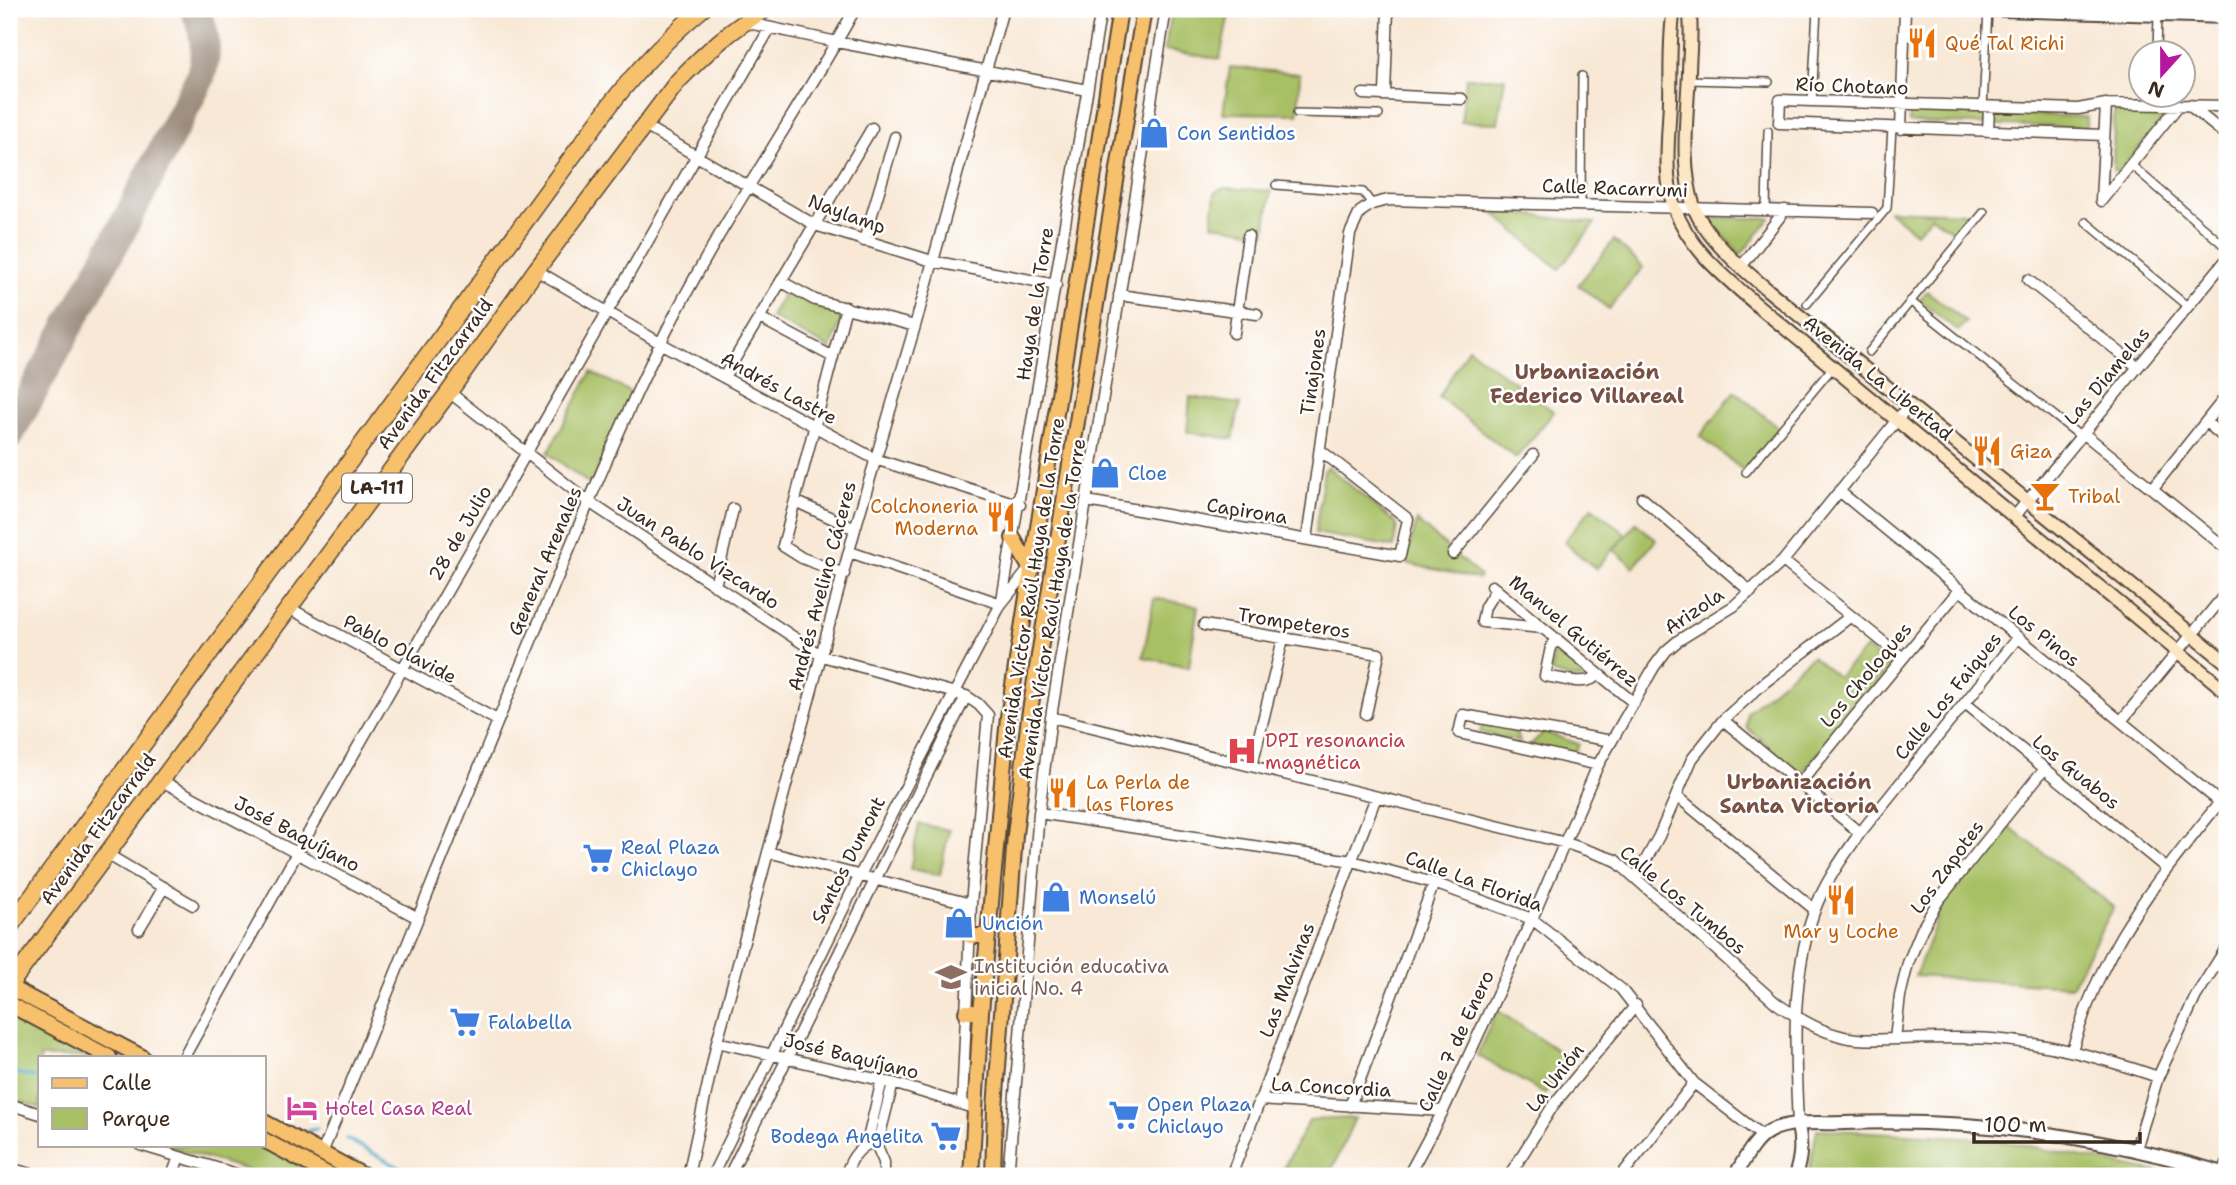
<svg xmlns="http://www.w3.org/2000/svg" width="2236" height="1185" font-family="'Shantell Sans',sans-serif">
	<rect width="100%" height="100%" fill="#fff"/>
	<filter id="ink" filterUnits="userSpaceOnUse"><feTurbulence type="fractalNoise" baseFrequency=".0143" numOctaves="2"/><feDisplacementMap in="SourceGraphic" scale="14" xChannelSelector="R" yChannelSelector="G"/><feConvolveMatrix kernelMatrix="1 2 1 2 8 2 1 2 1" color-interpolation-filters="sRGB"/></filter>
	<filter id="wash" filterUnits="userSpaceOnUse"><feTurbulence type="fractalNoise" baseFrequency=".00686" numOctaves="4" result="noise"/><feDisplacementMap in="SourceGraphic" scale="28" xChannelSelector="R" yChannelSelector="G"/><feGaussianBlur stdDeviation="1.57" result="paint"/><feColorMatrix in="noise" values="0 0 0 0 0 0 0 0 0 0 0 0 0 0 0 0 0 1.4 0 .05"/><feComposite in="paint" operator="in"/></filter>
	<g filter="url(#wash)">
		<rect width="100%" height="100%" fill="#f8e8d5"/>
		<path fill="#a8c065" stroke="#727542" stroke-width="2" d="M1173,9H1230L1220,59L1164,50Z
			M1230,67L1300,74L1298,114L1223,113Z
			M1466,78H1505L1498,123L1461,122Z
			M1911,109L2087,117V128L1909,122Z
			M2114,111L2160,112L2164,118L2119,172L2113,170Z
			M1224,188L1271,191L1265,234L1212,224L1215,192Z
			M1490,210L1595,223L1559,269Z
			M1888,210L1968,213L1954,232L1931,216L1916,233Z
			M1708,218H1770L1741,255Z
			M1614,240L1643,267L1609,309L1578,285Z
			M786,289L844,311L831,349L771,317Z
			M1927,291L1966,322L1958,331L1919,300Z
			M1468,348L1554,412L1516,458L1439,397Z
			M591,372L632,393L594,481L589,484L548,453Z
			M1735,391L1780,429L1744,471L1700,436Z
			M1190,397L1240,404L1233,439L1187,432Z
			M1328,467L1397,524L1394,547L1315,533L1324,470Z
			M1592,507L1626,534L1596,569L1564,542Z
			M1417,521L1480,576L1478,579L1405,563Z
			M1636,523L1656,540L1634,567L1614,550Z
			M1154,598L1198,606L1189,667L1143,657Z
			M1866,648L1890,668L1801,774L1746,727L1747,712L1812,656L1838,677Z
			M1557,654L1579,667L1588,679L1570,678L1551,672L1553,656Z
			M1483,721L1512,727L1520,742L1480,732Z
			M1544,732L1579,744L1573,756L1530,745Z
			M919,824L949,830L940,875L910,869Z
			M2007,825L2114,907L2071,986L1915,976L1943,905Z
			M9,1008L101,1057H40V1108L9,1098Z
			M1497,1010L1570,1059L1545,1094L1477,1055Z
			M1355,1118L1329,1176H1309L1284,1167L1309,1120Z
			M1817,1129L1964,1137L2019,1144L2177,1176H1808Z
			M163,1145H264L322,1176H267Z"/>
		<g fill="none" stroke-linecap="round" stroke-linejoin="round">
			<path stroke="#43a7c3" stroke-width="3.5" d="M9,1072L40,1078
				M303,1133L317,1128
				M347,1139L415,1176"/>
			<path stroke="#9a897a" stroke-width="30" d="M9,435L121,231L200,78C208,54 206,31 195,9"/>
		</g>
	</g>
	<g filter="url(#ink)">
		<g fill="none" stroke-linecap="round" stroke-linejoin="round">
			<g stroke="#574639" stroke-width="10">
				<path id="pedestrian" d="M2157,52L2158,14
					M1688,80L1769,82
					M1812,102L1817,9
					M1983,107L1988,10
					M1297,113L1379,115
					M2130,164L2227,248
					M1276,185L1363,192L1372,204
					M1581,204L1582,76
					M1766,210L1768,131
					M2086,222L2187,306
					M1910,301L2080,436
					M1807,304L1887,208L1892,128
					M1869,352L1984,212
					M1746,472L1833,367"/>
			</g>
			<g stroke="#574639" stroke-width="13">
				<path id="minor" d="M744,22L837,42L1087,90
					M1363,94L1462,99
					M1385,94L1388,9
					M2189,105L2227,136
					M645,126L815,225L932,261L1056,285
					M1901,129L1905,9
					M1988,131L1989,108
					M2104,135L1779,123L1780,100L2078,109L2106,104L2227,106
					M2101,200L2106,104
					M2101,201L2179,105
					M864,241L895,137
					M1741,267L1785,210
					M536,270L660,343L875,459L1020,505
					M2028,280L2138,367
					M782,282L815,300L915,326
					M1119,295L1257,314
					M760,318L833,357
					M1234,333L1248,236
					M724,377L872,128
					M449,392L589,502L822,656L966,696L978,704L988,715L971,904L962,1104
					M2206,422L2227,440
					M2083,433L2227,549
					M2153,488L2227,395
					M1839,491L2227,808
					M1642,498L1751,592
					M795,501L855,529
					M1087,501L1400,556L1408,519L1320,450
					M2015,516L2227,259
					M1307,539L1350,234L1360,212L1372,204L1388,200L1872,213
					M850,552L1001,604
					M1453,554L1533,455
					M1783,561L1903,658
					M844,574L802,558L783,546L846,307
					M715,586L733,509
					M1492,586L1634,703
					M1496,589L1485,607L1482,622L1542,628
					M1002,600L1101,9
					M287,607L497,720
					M1204,625L1379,654L1366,714
					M1556,639L1551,647L1545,676C1561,678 1587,688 1599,674
					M1965,703L2166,868
					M1051,717L1566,843L1615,860L1776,1003C1795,1016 1815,1029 1837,1035C1858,1042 1880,1039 1901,1039C1931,1038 1961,1037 1992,1039C2049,1043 2103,1058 2158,1077
					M1723,720L1860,833
					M2121,721L2227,592
					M1252,765L1283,639
					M1598,765L1459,733L1463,715L1612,741
					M160,780L418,918
					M1800,783L1960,589
					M1677,796L1815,910
					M1039,813L1352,861L1434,883L1532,919L1621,989L1694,1083L1761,1135
					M768,852L971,904
					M105,853L193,905
					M1636,878L1659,836L1692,759L1723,720L1765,682L1851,616
					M139,929L164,887
					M1895,1039L1900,996L1908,963L1922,929L1938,901L2044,769
					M717,1042L893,1083L967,1106
					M2072,1050C2080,1024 2089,999 2101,974C2131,910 2176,857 2220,802
					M184,1057L297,853L770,28
					M1259,1100L1443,1111
					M9,1104L40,1114
					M1350,1106L1434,883
					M1798,1125C1795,1054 1790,980 1814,912C1824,883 1843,857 1860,833L2018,637
					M867,1143L882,1080
					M140,1145L243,1176
					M877,1146L893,1083
					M2136,1149L2158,1077L2196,996L2227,947
					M322,1153C400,965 474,776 553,588C587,506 621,423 660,344C717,227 793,122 855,9
					M9,1168L39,1176
					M2224,1173L2227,1163
					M172,1176L179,1157
					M688,1176L717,1042L855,529L915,326L1003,9
					M712,1176L860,875L955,692L1001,604L1030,568
					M729,1176L966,696
					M846,1176C849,1162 857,1148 871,1143L877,1146L884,1162V1176
					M1008,1176L1039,813L1051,717L1166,9
					M1231,1176L1376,797
					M1408,1176L1443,1111L1532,919L1598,765L1654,667L1666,651L1679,640L1734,606L1783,561L1909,405
					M1509,1176L1554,1104L1636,1005
					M1621,1176L1694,1083"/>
			</g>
			<g stroke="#574639" stroke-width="16">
				<path id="tertiary" d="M1972,9L2227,17
					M1735,1176C1744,1160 1754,1139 1770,1131C1792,1120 1821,1124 1844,1123C1979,1118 2098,1136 2227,1174
					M1795,1176C1801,1158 1802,1144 1798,1125"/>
			</g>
			<g stroke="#574639" stroke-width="16">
				<path id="secondary" d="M1674,9C1669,38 1671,70 1670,100C1669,134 1663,175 1674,207C1689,249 1725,277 1757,305L2227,692
					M1689,9C1693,28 1689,53 1689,73C1687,116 1680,166 1694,207C1705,238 1745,271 1769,291L2227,663"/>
			</g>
			<g stroke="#574639" stroke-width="18">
				<path id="primary" d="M1013,538L1030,568
					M970,936H987
					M9,987L142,1057
					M9,1004L109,1057
					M966,1012H981
					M264,1122L364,1176
					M264,1140L331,1176
					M971,1176L981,1012L1008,717L1120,9
					M993,1176L995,1108L1015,835L1029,717L1144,9"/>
			</g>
			<g stroke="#574639" stroke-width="19">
				<path id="trunk" d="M9,928L610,105C638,69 667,38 702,9
					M9,986L449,392L536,270L678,81C705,53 732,28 766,9"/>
			</g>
			<use href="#pedestrian" stroke="#fff" stroke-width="7"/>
			<use href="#minor" stroke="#fff" stroke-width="10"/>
			<use href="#tertiary" stroke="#fff" stroke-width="12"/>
			<use href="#secondary" stroke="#fce6c4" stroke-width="12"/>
			<use href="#primary" stroke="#f7c06c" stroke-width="14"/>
			<use href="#trunk" stroke="#f7c06c" stroke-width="16"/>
		</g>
	</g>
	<defs>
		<g id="restaurant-bare" transform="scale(2.415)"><path d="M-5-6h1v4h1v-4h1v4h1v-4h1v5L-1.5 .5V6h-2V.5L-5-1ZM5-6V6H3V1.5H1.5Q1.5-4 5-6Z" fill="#e8710a" stroke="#fff" stroke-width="2.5" paint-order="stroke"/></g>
		<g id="shop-bare" transform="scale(2.415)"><path d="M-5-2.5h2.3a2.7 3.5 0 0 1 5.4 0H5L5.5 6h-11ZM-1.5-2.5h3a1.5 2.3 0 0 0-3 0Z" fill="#3f7fe0" stroke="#fff" stroke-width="2.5" paint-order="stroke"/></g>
		<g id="bar-bare" transform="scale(2.415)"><path d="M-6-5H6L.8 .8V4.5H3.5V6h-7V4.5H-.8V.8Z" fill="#e8710a" stroke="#fff" stroke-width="2.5" paint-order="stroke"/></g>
		<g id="hospital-bare" transform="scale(2.415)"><path d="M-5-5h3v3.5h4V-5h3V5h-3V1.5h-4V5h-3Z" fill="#e0444e" stroke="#fff" stroke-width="2.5" paint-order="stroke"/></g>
		<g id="supermarket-bare" transform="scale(2.415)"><path d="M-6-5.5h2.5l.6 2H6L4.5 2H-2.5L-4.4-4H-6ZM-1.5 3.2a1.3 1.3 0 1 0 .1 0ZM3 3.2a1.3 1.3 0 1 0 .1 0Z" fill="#3f7fe0" stroke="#fff" stroke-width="2.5" paint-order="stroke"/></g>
		<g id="school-bare" transform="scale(2.415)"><path d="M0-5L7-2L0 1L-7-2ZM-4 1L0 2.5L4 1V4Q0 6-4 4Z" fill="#8d6e63" stroke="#fff" stroke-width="2.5" paint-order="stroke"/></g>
		<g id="hotel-bare" transform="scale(2.415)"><path d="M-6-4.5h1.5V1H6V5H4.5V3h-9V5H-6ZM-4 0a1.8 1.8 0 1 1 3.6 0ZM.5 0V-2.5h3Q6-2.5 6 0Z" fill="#d1479c" stroke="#fff" stroke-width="2.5" paint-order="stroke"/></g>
	</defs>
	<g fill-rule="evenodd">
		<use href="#restaurant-bare" x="1922" y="43"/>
		<use href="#shop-bare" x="1154" y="133"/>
		<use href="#restaurant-bare" x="1987" y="451"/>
		<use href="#shop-bare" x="1105" y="473"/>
		<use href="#bar-bare" x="2045" y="496"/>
		<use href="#restaurant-bare" x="1001" y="517"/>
		<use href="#hospital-bare" x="1242" y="751"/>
		<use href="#restaurant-bare" x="1063" y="793"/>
		<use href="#supermarket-bare" x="598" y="858"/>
		<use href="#shop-bare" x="1056" y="897"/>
		<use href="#restaurant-bare" x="1841" y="900"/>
		<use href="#shop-bare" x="959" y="923"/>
		<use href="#school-bare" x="951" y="977"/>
		<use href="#supermarket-bare" x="465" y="1022"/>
		<use href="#hotel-bare" x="302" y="1108"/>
		<use href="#supermarket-bare" x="1124" y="1115"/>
		<use href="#supermarket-bare" x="946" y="1136"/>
	</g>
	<g text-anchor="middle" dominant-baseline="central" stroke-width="5" stroke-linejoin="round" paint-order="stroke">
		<rect fill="#fff" stroke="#766a62" stroke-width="2" x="342" y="473.5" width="70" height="29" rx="5"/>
		<g font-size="18" font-weight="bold" fill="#3b2a1e">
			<text x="377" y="488">LA-111</text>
		</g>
		<g font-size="19" fill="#c56008" stroke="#fff" text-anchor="start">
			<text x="1945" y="43">Qué Tal Richi</text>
			<text x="2010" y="451">Giza</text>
			<text x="2068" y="496">Tribal</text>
			<text x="978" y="506" text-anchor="end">Colchoneria<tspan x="978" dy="22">Moderna</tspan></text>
			<text x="1086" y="782">La Perla de<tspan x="1086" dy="22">las Flores</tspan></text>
			<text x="1841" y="931" text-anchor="middle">Mar y Loche</text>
		</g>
		<g font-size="19" fill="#3b2a1e" stroke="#fff">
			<text transform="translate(1852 86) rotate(2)">Río Chotano</text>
			<text transform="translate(1615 188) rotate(2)">Calle Racarrumi</text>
			<text transform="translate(847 214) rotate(20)">Naylamp</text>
			<text transform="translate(1035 304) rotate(-81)">Haya de la Torre</text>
			<text transform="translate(1313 372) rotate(-82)">Tinajones</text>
			<text transform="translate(435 374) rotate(-54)">Avenida Fitzcarrald</text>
			<text transform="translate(2107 376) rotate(-50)">Las Diamelas</text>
			<text transform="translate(1878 378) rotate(39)">Avenida La Libertad</text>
			<text transform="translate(779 388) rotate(29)">Andrés Lastre</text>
			<text transform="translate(1247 511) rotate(9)">Capirona</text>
			<text transform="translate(460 533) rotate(-60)">28 de Julio</text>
			<text transform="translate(698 553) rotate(33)">Juan Pablo Vizcardo</text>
			<text transform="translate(545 561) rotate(-67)">General Arenales</text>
			<text transform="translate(822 586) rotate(-75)">Andrés Avelino Cáceres</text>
			<text transform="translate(1031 588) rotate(-81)">Avenida Victor Raúl Haya de la Torre</text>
			<text transform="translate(1052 609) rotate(-81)">Avenida Víctor Raúl Haya de la Torre</text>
			<text transform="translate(1694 611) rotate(-34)">Arizola</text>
			<text transform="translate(1294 623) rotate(9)">Trompeteros</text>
			<text transform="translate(1574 631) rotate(40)">Manuel Gutiérrez</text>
			<text transform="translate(2044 636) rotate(39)">Los Pinos</text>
			<text transform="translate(400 649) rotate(28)">Pablo Olavide</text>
			<text transform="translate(1866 675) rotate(-50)">Los Choloques</text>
			<text transform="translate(1948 696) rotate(-51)">Calle Los Faiques</text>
			<text transform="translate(2076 772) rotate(39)">Los Guabos</text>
			<text transform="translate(98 829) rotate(-54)">Avenida Fitzcarrald</text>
			<text transform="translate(297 834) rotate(28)">José Baquíjano</text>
			<text transform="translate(848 860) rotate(-63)">Santos Dumont</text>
			<text transform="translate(1947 867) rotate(-54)">Los Zapotes</text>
			<text transform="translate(1474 881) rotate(20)">Calle La Florida</text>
			<text transform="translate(1683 900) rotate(40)">Calle Los Tumbos</text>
			<text transform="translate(1287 980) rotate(-69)">Las Malvinas</text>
			<text transform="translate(1456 1041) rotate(-65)">Calle 7 de Enero</text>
			<text transform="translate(851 1056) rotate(14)">José Baquíjano</text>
			<text transform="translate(1555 1078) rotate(-52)">La Unión</text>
			<text transform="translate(1331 1087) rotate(3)">La Concordia</text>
		</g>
		<g font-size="19" fill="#366cbe" stroke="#fff" text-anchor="start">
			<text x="1177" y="133">Con Sentidos</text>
			<text x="1128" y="473">Cloe</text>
			<text x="621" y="847">Real Plaza<tspan x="621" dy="22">Chiclayo</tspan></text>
			<text x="1079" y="897">Monselú</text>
			<text x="982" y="923">Unción</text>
			<text x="488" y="1022">Falabella</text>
			<text x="1147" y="1104">Open Plaza<tspan x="1147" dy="22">Chiclayo</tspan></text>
			<text x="923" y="1136" text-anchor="end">Bodega Angelita</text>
		</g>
		<g font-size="19" fill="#be3a42" stroke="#fff" text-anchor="start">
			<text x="1265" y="740">DPI resonancia<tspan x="1265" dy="22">magnética</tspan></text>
		</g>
		<g font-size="19" fill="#785e54" stroke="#fff" text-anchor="start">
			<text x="974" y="966">Institución educativa<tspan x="974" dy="22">inicial No. 4</tspan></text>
		</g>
		<g font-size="19" fill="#b23c85" stroke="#fff" text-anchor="start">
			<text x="325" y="1108">Hotel Casa Real</text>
		</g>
		<g font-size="21" font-weight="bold" fill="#795042" stroke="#fff">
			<text x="1587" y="372">Urbanización<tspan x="1587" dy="24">Federico Villareal</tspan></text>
			<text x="1799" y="782">Urbanización<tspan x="1799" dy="24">Santa Victoria</tspan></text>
		</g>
	</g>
	<rect width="2236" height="1185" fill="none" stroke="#fff" stroke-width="35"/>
	<rect x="38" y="1056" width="228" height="91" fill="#ffffff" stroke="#b1aaa5" stroke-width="2"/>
	<rect x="52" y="1078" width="35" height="10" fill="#f7c06c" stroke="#b1aaa5" stroke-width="2"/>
	<text x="102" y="1090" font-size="21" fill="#3b2a1e">Calle</text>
	<rect x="52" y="1108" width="35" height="21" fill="#a8c065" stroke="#b1aaa5" stroke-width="2"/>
	<text x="102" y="1126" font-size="21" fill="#3b2a1e">Parque</text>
	<g transform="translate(2162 74) rotate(201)"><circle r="33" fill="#ffffff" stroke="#b1aaa5" stroke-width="2"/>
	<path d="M0-5L12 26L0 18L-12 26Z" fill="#b5179e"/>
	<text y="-10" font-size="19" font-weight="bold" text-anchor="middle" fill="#3b2a1e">N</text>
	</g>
	<path d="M1974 1132v10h166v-10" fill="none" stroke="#3b2a1e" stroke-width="3.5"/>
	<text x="1984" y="1132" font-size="21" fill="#3b2a1e" stroke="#ffffff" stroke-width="5" paint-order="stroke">100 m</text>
</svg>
